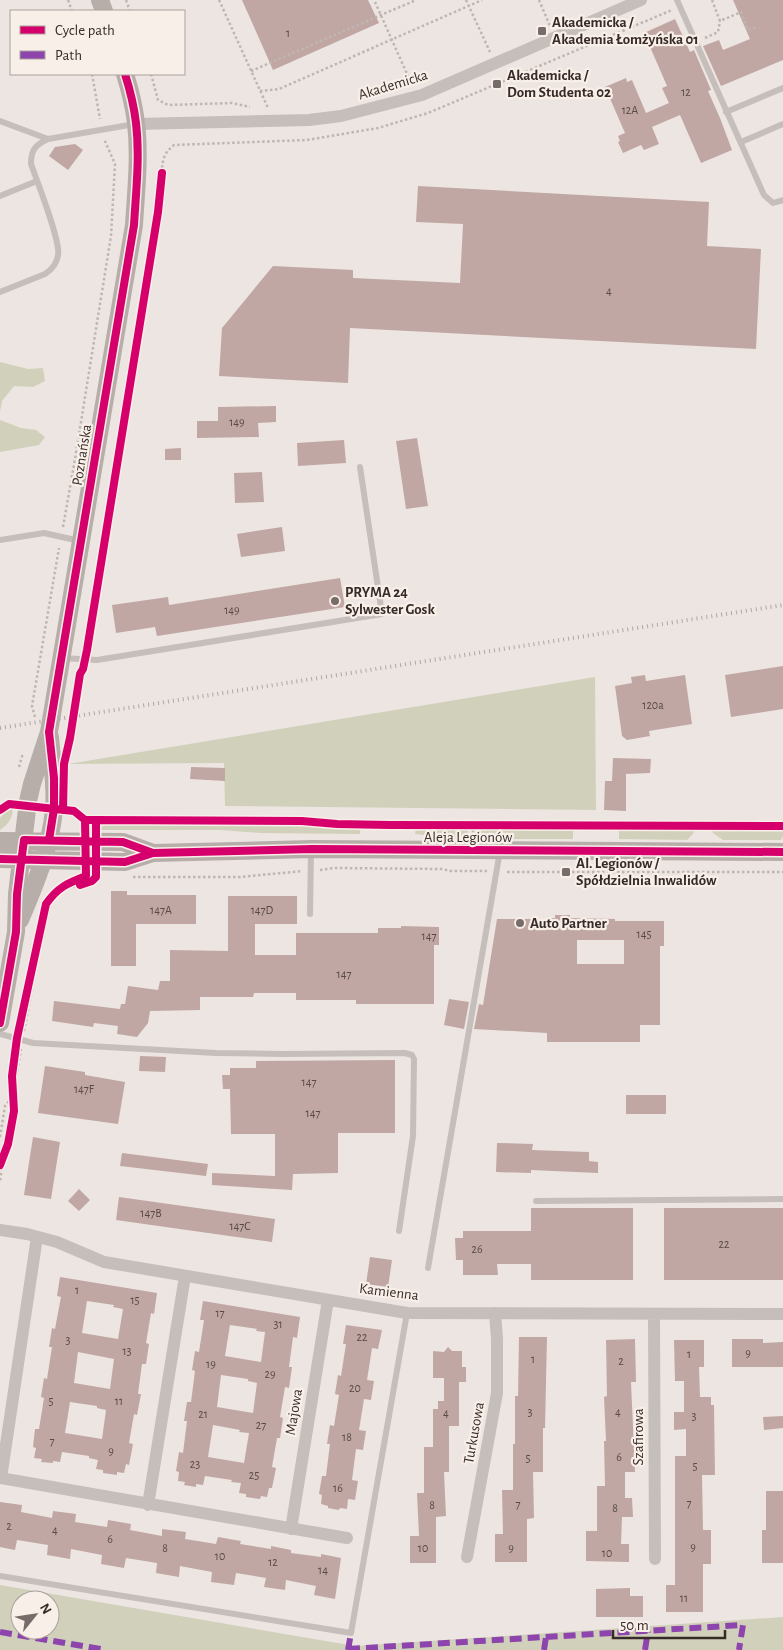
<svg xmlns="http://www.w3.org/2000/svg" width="783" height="1650" font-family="'Alegreya Sans',sans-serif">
	<rect width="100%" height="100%" fill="#ede5e1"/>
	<path fill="#d1d1bb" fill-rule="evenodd" d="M0,362L28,369L43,368L45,381L33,387L14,386L2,401L0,412Z
		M0,420L21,428L36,430L45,437L39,445L0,452Z
		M595,677L596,810L225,806L224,763L68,764Z
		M9,808L13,809C12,819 8,825 0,830V818Z
		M104,824H302L357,827L360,830V834L260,833L221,830H100Z
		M416,828H468V839L415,834Z
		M480,828H573V839H477V833Z
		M695,828L693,834L687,840L619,839V829Z
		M712,828L783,829V836L781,840H723L713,833Z
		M0,1585L355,1646L783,1617V1650H0ZM20,1600H50V1630H20Z"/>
	<path fill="#c0a7a3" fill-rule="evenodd" d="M242,0H368L379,23L273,70Z
		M733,0H783V60L721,86L703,46L719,40L723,50L750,39Z
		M675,19L690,52L694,50L711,90L708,91L720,118L732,150L701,163L680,115L652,127L659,144L644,150L641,145L623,153L618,142L620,141L618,136L625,133L605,87L626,78L627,82L632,80L646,113L669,103L662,88L667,86L644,33Z
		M75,144L83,150L68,170L49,156L55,147Z
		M418,186L709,202L707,246L761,249L756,349L350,328L348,383L219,376L222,328L273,266L353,270V278L460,283L463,224L416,222Z
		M276,406V422L258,423L259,437L197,438V421H218V407Z
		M417,438L428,506L406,509L396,441Z
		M344,440L346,463L298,466L297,443Z
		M181,448V460H165V449Z
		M262,472L264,502L235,503L234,473Z
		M282,527L285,551L241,557L237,534Z
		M340,578L345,607L157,636L155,627L116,633L112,605L168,597L169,605Z
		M783,666V709L731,717L725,675Z
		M645,675L646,681L685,675L692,724L649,731L650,736L627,740L622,736L615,686L632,683L631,677Z
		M613,758L651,759L650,773L626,774V811L604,810L605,781H612Z
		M191,767L225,768V781L190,779Z
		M111,891H127V895H196V924H136V966H111Z
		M228,896H297V924H255V955H296V933H378V928H401V926L439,927V945H434V1004H356V1000H296V993H254L253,997H200V1010L150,1011L148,1023L137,1037L117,1034L118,1026L94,1023L93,1027L52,1021L54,1001L120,1009L121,1004H125L128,986L158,990L160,981H170V950L228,951Z
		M555,915H570V918L615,919V921H664V946H660V1025H640V1042H547V1033L474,1029L479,1004L483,1005L497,919H546L555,918ZM577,940H624V964H577Z
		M449,999L469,1002L464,1029L444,1025Z
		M140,1056L166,1057L165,1072L139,1071Z
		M395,1060V1133H338V1173L293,1174L292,1190L212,1185V1173L275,1176V1134H231L230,1089H223L222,1075H230V1068H256V1061Z
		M45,1066L85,1072V1075L125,1082L118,1124L38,1113Z
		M626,1095H666V1114H626Z
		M33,1137L60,1142L51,1199L24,1195Z
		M497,1143L533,1144L532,1150L589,1152V1161L598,1162V1173L531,1170V1173L496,1172Z
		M122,1153L208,1164L206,1176L120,1166Z
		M79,1189L90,1200L79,1211L68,1201Z
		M119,1197L275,1219L272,1242L116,1220Z
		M531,1208H633V1280H531V1264H497L498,1275H463V1260H456L455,1238H463V1231H531Z
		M664,1208H783V1280H664Z
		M370,1257L392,1260L388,1287L366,1284Z
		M60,1277L157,1293L154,1314L151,1313L146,1343L149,1344L146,1364H142L138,1394H141L137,1415L134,1414L129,1443L133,1444L129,1465L126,1464L124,1473L117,1472V1475L103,1473V1470L96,1469L98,1460L89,1458V1456L62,1452L60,1462L53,1461V1463L41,1462L42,1459L34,1458L36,1448L33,1447L35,1429H39L44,1398L41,1397L44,1378L47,1379L52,1347H49L52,1328L55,1329L61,1297L57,1296ZM87,1301L114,1305L113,1307L123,1309L118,1339L82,1333ZM78,1352L114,1359L110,1389L74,1383ZM70,1402L97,1406V1408L106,1410L102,1439L65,1433Z
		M203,1301L300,1317L297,1338L293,1337L289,1367H292L289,1388L285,1387L280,1417L283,1418L280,1438H277L272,1467L276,1468L272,1488H269L267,1497L261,1496L260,1499L246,1497V1494L239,1493L241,1483L231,1482L232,1480L205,1476L203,1485L196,1484V1487L184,1485L185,1482L178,1481L179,1472L176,1471L179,1452L183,1453L187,1421H184L187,1402H191L195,1371L192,1370L195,1351L199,1352L204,1320H200ZM230,1325L257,1329L256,1331L265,1332L261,1362L225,1356ZM221,1375L248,1379V1381L257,1383L253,1413L217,1407ZM213,1425L240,1430L239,1432L249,1433L244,1463L208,1457Z
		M346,1325L382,1330L378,1349L372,1348L367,1380L374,1381L371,1400L364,1399L359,1430L366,1431L363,1450L356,1449L352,1480L358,1481L355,1500L348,1499L347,1509L340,1508L339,1510L328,1508V1506L321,1504L322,1495L319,1494L322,1476H326L330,1444H327L330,1425L334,1426L339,1395L335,1394L338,1375L341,1376L346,1344H343Z
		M519,1337H547L545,1428H543V1472H533L534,1518L527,1519V1562H495V1534H503L502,1490H513V1444H515V1396H518Z
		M635,1339L636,1382H631L635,1472H625V1498H632L633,1517H622L621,1544H629V1562L586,1561V1531H597V1486H605L604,1441H606L604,1397L607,1396L606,1340Z
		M732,1339H763V1343L783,1342V1367H732Z
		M674,1340H704V1367H699L700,1397H711V1405H714L715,1475H702L703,1530H711V1564H703V1612H666V1585H675V1456H686V1429L674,1430V1412H684V1381H675Z
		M448,1347L452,1351H462V1367H466V1382H459V1426H449V1472H444L446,1516L436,1517V1563H410V1536H419L417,1493H424V1447H433V1409H438V1401H444V1378H433V1351L444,1352Z
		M783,1416V1428L764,1430L763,1417Z
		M766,1491H783V1563H762V1530H766Z
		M0,1502L22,1505L21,1512L52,1518L53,1511L76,1514L75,1522L107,1527L108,1520L131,1524L130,1530L162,1536V1529L186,1532L185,1539L216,1544L218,1537L241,1541L240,1544L271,1549V1546L291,1550V1553L321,1557V1554L341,1558L335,1599L314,1595L316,1586L286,1580L285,1590L264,1587L266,1578L236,1573L234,1585L211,1582L212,1572L180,1566L179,1577L156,1573L157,1563L126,1558L124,1568L101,1564L102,1555L71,1549L70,1559L47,1555L48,1545L17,1540L15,1550L0,1547Z
		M630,1588V1596H643V1617H596V1589Z"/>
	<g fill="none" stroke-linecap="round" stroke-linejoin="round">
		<path stroke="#bfb6b2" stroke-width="2.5" stroke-dasharray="2.5 2.5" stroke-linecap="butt" d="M68,0L72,11
			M126,0L130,11
			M219,0L268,108
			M466,0L490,52
			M539,0L550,26
			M712,0L720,21L741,12L748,30L757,27
			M375,2L412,85
			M705,38L718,32L720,21
			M251,71L416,0
			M92,74L100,119
			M151,74L158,100L168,105L232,103L250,107
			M260,91L279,89L482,0
			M162,173C162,160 164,153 174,145L307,140L378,128L428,113L672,10
			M63,527L75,459L111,236L115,164L104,139
			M35,717L32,706L59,548
			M19,767L23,753
			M473,825V833
			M320,870L334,868L442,869L451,871H487
			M507,872H783
			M133,877H241L302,871
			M49,894L92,881L95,878
			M24,1031L37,964L53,893
			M0,1137L5,1106L13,1096L21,1049
			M0,1153L1,1173L0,1181"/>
		<path stroke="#c6beba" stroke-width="6" d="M677,0L764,195L773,203L783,200
			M726,112L783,88
			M0,121L48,139
			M741,142L783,124
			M0,196L37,181
			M0,292L45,274C51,270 57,264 58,255C61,242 37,181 31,164C31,150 35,145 48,139L135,124
			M0,540L44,533L80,541
			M62,658L97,660L382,614L360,467
			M310,914L311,850
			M0,1034L33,1043L216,1053L283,1054L405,1053L412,1055L414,1059L413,1136L399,1231
			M536,1201L783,1199
			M428,1268L500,851
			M0,1576L351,1633L407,1313"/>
		<path stroke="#c6beba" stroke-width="12" d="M136,124L309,120L341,116L422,95L641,0
			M0,1230L27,1234L57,1242L104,1262L407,1313L783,1314
			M654,1314L655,1559
			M0,1478L347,1538
			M1,1478L37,1237
			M148,1505L185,1276
			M291,1529L328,1300
			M467,1557L497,1393V1339L495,1313"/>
		<path stroke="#b7aeaa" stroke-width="18" d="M100,0L104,11
			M0,841L123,842L153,853
			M0,859L125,862L153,853L312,849L783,852
			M20,920C35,885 50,849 54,810C56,786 52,761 50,737
			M0,1023L16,932L17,894L28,801L32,784L49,732L134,225C136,191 140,157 136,123C134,106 130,90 125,74"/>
		<path stroke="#aea7a4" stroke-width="4" stroke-dasharray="1 4" stroke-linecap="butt" d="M0,728L783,605"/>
		<path stroke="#8e44ad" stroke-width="6" stroke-dasharray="12 6" stroke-linecap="butt" d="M0,1632L106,1650
			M348,1649L743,1625L739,1650
			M348,1650L351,1633
			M544,1650L546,1637
			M645,1650L648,1631"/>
		<g stroke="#f9efe9" stroke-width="11">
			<path id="cycleway" d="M0,810L9,804L74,811L85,820H96L302,821L337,824L390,825L783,826
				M63,810L64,764L70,738L80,674L83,669L87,650L158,212L162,173
				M49,840L54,809V778L49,732L134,225C136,191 140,157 136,123C134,106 130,90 125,74
				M0,859L125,862L153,853L312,849L783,852
				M80,885L92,881L96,877V820
				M0,1023L16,932L17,894L24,840L123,842L153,853
				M0,1165L8,1144L14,1111L12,1076L17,1038L46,904C58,887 68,883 86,876L85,820"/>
		</g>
		<use href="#cycleway" stroke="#d6006c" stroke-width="8"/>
	</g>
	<g fill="#776c69" stroke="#f9efe9" stroke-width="2">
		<rect x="537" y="26" width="10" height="10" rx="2.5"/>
		<rect x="492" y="79" width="10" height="10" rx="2.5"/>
		<circle cx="335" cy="601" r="5"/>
		<rect x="561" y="867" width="10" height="10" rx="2.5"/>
		<circle cx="520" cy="923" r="5"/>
	</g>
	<g text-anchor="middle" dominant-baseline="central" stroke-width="4.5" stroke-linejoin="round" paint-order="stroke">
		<g font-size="12" fill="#594a47">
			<text x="288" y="33">1</text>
			<text x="686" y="92">12</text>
			<text x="630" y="110">12A</text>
			<text x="609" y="291">4</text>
			<text x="237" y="422">149</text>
			<text x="232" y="610">149</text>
			<text x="653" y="705">120a</text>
			<text x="161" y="910">147A</text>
			<text x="262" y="910">147D</text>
			<text x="644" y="934">145</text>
			<text x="429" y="936">147</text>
			<text x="344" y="974">147</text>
			<text x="309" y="1082">147</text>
			<text x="84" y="1089">147F</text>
			<text x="313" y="1113">147</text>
			<text x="151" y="1213">147B</text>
			<text x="240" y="1226">147C</text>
			<text x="724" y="1244">22</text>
			<text x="477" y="1249">26</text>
			<text x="77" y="1290">1</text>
			<text x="135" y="1300">15</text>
			<text x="220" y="1313">17</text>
			<text x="278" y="1324">31</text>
			<text x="362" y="1337">22</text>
			<text x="68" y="1340">3</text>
			<text x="127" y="1351">13</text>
			<text x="748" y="1353">9</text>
			<text x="689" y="1354">1</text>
			<text x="533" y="1359">1</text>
			<text x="621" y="1361">2</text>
			<text x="211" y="1364">19</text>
			<text x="270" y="1374">29</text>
			<text x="355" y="1388">20</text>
			<text x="51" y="1401">5</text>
			<text x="119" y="1401">11</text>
			<text x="530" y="1412">3</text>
			<text x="618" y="1412">4</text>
			<text x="446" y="1413">4</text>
			<text x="203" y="1414">21</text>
			<text x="694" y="1416">3</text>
			<text x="261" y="1425">27</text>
			<text x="347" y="1437">18</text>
			<text x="52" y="1441">7</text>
			<text x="111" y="1451">9</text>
			<text x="619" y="1457">6</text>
			<text x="528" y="1458">5</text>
			<text x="195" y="1464">23</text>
			<text x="695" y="1466">5</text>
			<text x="254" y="1475">25</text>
			<text x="338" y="1488">16</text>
			<text x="689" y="1503">7</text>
			<text x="518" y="1504">7</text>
			<text x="432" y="1505">8</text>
			<text x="615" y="1508">8</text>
			<text x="9" y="1526">2</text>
			<text x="55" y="1530">4</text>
			<text x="110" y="1539">6</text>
			<text x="693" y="1547">9</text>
			<text x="165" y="1548">8</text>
			<text x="423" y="1548">10</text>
			<text x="511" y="1548">9</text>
			<text x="607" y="1553">10</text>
			<text x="220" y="1556">10</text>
			<text x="273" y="1562">12</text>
			<text x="323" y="1570">14</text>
			<text x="684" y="1598">11</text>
		</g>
		<g font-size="15" font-weight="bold" fill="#372b28" stroke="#f9efe9" text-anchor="start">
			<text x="552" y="22">Akademicka /<tspan x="552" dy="17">Akademia Łomżyńska 01</tspan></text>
			<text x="507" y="75">Akademicka /<tspan x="507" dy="17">Dom Studenta 02</tspan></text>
			<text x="345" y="592">PRYMA 24<tspan x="345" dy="17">Sylwester Gosk</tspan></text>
			<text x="576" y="863">Al. Legionów /<tspan x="576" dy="17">Spółdzielnia Inwalidów</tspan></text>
			<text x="530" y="923">Auto Partner</text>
		</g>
		<g font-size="15" fill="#372b28" stroke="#f9efe9">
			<text transform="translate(393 85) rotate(-17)">Akademicka</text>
			<text transform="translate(82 455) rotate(-81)">Poznańska</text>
			<text x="468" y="837">Aleja Legionów</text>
			<text transform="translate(389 1292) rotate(7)">Kamienna</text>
			<text transform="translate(294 1412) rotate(-81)">Majowa</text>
			<text transform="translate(474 1433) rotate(-80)">Turkusowa</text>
			<text transform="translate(638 1437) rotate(-90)">Szafirowa</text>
		</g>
	</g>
	<rect x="10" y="10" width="175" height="65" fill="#f9efe9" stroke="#aba19c"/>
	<rect x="20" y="26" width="25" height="8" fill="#d6006c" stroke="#aba19c"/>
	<text x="55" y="35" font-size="15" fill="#372b28">Cycle path</text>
	<rect x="20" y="51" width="25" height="8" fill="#8e44ad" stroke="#aba19c"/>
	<text x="55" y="60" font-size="15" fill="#372b28">Path</text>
	<g transform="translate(35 1615) rotate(60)"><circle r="24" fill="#f9efe9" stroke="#aba19c"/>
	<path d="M0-4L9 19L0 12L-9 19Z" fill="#776c69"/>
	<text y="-8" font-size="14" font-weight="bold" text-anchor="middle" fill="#372b28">N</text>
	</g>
	<path d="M613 1630v8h112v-8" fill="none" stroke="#372b28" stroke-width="2.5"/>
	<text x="620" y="1630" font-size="15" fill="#372b28" stroke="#f9efe9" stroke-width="4" paint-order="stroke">50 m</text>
</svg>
